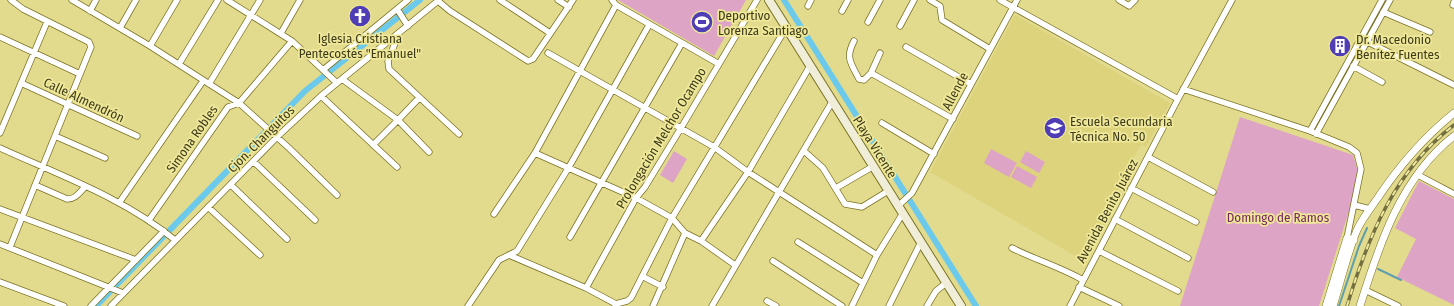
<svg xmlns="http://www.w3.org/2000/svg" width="1454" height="306" font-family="'Fira Sans Condensed',sans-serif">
	<rect width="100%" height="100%" fill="#e2da8d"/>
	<path fill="#dcd37c" d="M1015,15L1170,103L1146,147L1141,145L1132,160L1124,175L1130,178L1086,262L930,172Z"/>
	<path fill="#dda4c5" d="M618,0H746L714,56Z
		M1240,117L1353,155L1358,172L1349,211L1319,306H1180Z
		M991,149L1017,163L1009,177L984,163Z
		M674,151L687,159L673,183L660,175Z
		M1026,151L1045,162L1039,173L1020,162Z
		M1017,166L1037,177L1031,188L1011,177Z
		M1419,181L1454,199V305L1397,277L1416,239L1395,228Z"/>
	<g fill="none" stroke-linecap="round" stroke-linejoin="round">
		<path stroke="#5e9fad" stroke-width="2" d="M1378,269L1401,280
			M1339,306L1359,246L1367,228"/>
		<path stroke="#6bcaec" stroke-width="6" d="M784,0L976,306
			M96,306L305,91L420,0"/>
		<g stroke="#7b7324" stroke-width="7">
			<path id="minor" d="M72,0L150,46L239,103L289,148L337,195
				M227,0L292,41L337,83
				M500,0L550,33
				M558,0L569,7
				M612,0L616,5L719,64
				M930,0L940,6L942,20L990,49
				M1000,0L1178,99
				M1119,0L1129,6L1135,0
				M438,1L450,11L528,61L533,59L573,0
				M1453,5L1454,2
				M808,6L811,0
				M397,9L408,26
				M90,11L96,0
				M842,11L848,0
				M1383,12L1430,32
				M868,22L880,0
				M900,26L914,0
				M120,28L136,0
				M281,33L300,0
				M399,33L388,61L389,69L459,134
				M0,37L80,74
				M1360,38L1454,85
				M854,41C845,58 851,63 859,79L864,80L871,73L880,53
				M150,46L177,0
				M906,47L971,84
				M548,53L714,147L748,172L877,255
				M179,64L218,0
				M1353,66L1382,82
				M323,70L408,0
				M871,73L953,119
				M342,79L398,120L419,98
				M21,83L137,136
				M209,84L260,0
				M1183,89L1310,131L1349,147L1357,153L1361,169L1347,238
				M321,96L397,167
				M882,123L934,154
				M1310,131L1382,0
				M0,133L47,22
				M1316,134L1390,0
				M55,136L105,158
				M373,145L398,120L429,152
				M0,148C59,175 124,198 175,240
				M804,151L823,168L845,204L862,207L888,191
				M535,153L636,198L672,218L685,233L701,241L735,265
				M1148,157L1213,192
				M254,162L315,220
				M1418,175L1454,194
				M35,185L67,199C76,199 79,193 85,187
				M231,185L287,239
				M836,188L872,167
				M1131,188L1196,222
				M119,203L203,81
				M1354,205L1370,209
				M898,206L912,193L1017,0
				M208,207L260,255
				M0,209L136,260
				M494,214L535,153L616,5
				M1115,219L1188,258
				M149,220L228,107L239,103L292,41
				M570,237L682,43
				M701,241L748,172L810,66
				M798,242L863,283
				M0,244L123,293
				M10,247L91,47L89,42L23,9L11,0
				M1012,248C1036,260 1060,267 1083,280
				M1099,251L1178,291
				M509,255L586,288L616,304
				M773,261L842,306
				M642,276L663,287
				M0,282L64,306
				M1079,287L1119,306
				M586,288L636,198L645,187L681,128L757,0
				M1365,290L1398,306
				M767,301L776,306
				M91,306L164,231
				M111,306L277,137L321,96L439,0
				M468,306L499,260L517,251L569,167L649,25
				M615,306L616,304L627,301L631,298L672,218L786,28
				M653,306L685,233
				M712,306L832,102
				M852,306L877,255L903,213
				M889,306L921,242
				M927,306L936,291L946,283
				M1070,306L1178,99L1232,0"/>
		</g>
		<g stroke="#7b7324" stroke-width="8">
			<path id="tertiary" d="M1326,306L1347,238L1354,240
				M1333,306C1341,281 1347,254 1357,230C1362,219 1370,209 1377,199C1399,166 1423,138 1454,113
				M1360,306C1379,245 1401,177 1454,136"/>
		</g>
		<g stroke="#7b7324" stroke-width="10">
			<path id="secondary" d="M769,0L961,306"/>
		</g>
		<use href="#minor" stroke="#fff" stroke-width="5.5"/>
		<use href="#tertiary" stroke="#fff" stroke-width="7"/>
		<use href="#secondary" stroke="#f0eed8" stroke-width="8"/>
		<g stroke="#736f40" stroke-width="3.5">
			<path id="rail" d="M1347,306C1368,237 1395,170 1454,125"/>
		</g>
		<use href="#rail" stroke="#efe899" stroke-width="2" stroke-dasharray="6" stroke-linecap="butt"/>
	</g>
	<defs>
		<g id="church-disc" transform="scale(1.15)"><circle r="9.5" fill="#4e3db4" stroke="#efe899"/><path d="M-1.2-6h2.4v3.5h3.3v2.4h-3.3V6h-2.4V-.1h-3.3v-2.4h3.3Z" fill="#fff"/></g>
		<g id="stadium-disc" transform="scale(1.15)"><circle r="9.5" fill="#4e3db4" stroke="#efe899"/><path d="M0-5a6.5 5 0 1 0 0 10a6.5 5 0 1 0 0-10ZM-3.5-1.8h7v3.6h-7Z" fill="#fff"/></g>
		<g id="building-disc" transform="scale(1.15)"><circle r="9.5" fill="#4e3db4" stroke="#efe899"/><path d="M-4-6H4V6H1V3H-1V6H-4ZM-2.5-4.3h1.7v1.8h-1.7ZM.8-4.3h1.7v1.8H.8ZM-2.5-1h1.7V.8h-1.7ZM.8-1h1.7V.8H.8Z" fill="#fff"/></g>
		<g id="school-disc" transform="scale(1.15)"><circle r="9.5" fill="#4e3db4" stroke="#efe899"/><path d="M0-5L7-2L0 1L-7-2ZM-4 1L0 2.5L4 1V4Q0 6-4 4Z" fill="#fff"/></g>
	</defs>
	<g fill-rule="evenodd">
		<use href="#church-disc" x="360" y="16"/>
		<use href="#stadium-disc" x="702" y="22"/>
		<use href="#building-disc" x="1340" y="46"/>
		<use href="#school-disc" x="1055" y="128"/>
	</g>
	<g text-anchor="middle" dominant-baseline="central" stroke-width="3.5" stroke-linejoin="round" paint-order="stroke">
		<g font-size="13" fill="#3e3b1b" stroke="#efe899" text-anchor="start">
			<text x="718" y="15">Deportivo<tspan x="718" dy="15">Lorenza Santiago</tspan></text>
			<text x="360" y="38" text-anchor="middle">Iglesia Cristiana<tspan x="360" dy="15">Pentecostés "Emanuel"</tspan></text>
			<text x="1356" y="39">Dr. Macedonio<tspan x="1356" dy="15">Benítez Fuentes</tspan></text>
			<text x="1070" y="121">Escuela Secundaria<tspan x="1070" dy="15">Técnica No. 50</tspan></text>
		</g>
		<g font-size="13" fill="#3e3b1b" stroke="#efe899">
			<text transform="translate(955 91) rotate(-62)">Allende</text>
			<text transform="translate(84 100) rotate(25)">Calle Almendrón</text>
			<text transform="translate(661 138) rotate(-59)">Prolongación Melchor Ocampo</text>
			<text transform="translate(192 139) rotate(-55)">Simona Robles</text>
			<text transform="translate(261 139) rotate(-45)">Cjon. Changuitos</text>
			<text transform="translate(875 147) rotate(58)">Playa Vicente</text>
			<text transform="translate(1107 211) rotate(-62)">Avenida Benito Juárez</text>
		</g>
		<g font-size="13" fill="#7a275e" stroke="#efe899">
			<text x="1278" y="217">Domingo de Ramos</text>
		</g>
	</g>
</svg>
